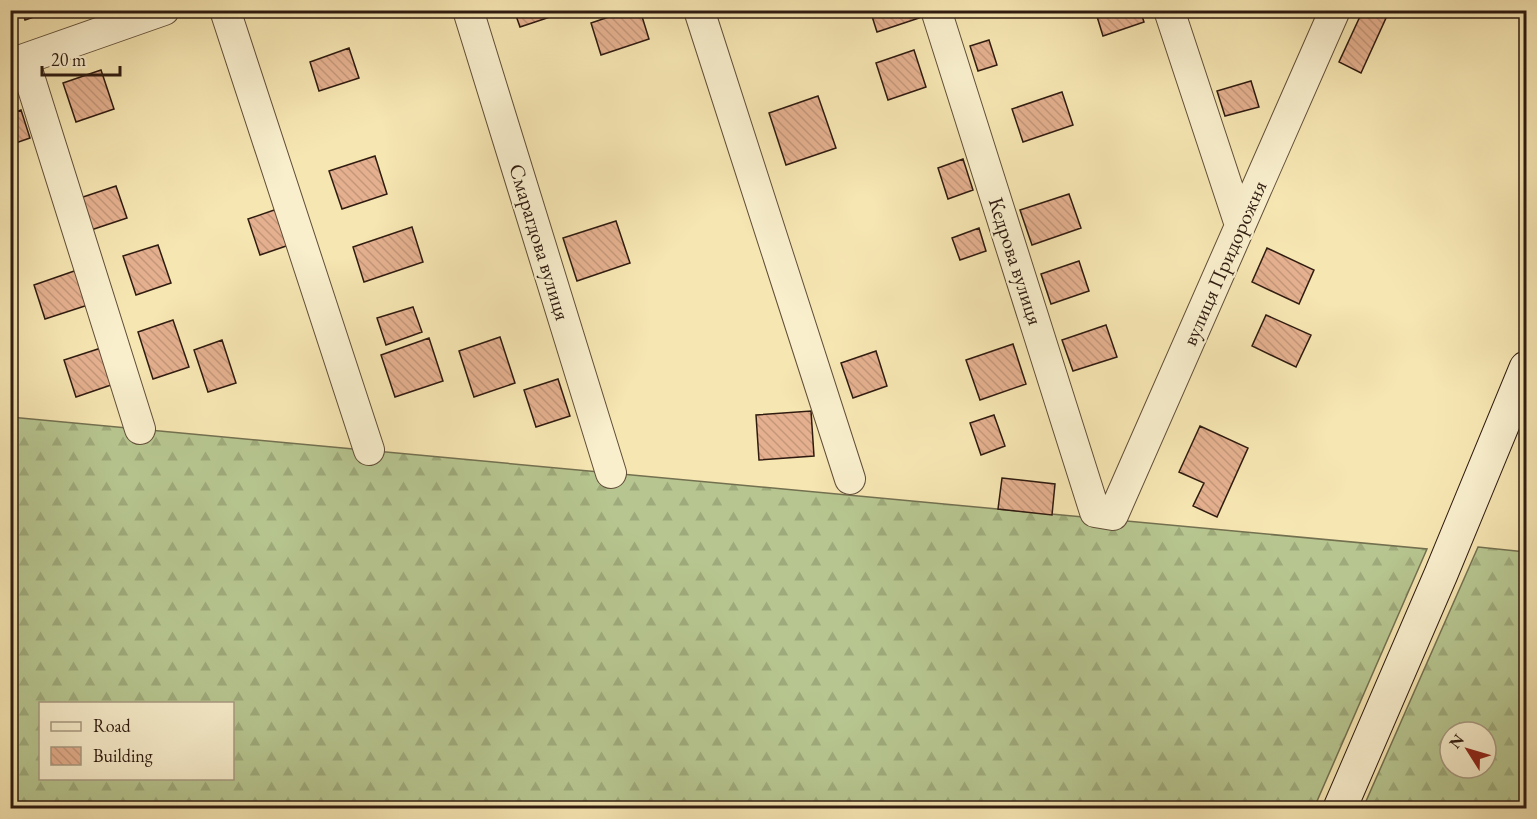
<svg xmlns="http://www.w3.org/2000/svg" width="1537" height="819" font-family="'EB Garamond',serif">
	<defs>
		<pattern id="forest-firs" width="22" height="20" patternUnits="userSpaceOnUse" patternTransform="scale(1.5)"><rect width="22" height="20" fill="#b7c690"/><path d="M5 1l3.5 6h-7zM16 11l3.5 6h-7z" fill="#9eaa7b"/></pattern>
		<pattern id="building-back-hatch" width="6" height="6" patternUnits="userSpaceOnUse" patternTransform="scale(1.5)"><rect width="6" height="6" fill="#e4b08f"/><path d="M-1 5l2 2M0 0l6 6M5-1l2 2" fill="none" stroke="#c4977a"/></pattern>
	</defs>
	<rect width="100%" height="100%" fill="#f6e6b2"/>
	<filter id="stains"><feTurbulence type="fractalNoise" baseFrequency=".00333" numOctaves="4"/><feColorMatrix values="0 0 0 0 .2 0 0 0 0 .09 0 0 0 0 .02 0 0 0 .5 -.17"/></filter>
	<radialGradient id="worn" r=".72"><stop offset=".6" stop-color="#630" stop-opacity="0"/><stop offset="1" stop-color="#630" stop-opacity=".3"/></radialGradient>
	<path fill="url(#forest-firs)" stroke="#737050" stroke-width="1.5" fill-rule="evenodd" d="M10,417L1427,549L1314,808H11ZM40,704H232V778H40Z
		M1478,547L1526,552V808H1363ZM1450,732H1486V768H1450Z"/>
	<path fill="url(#building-back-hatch)" stroke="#2f1b10" stroke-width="1.5" d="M22,10H54L25,20Z
		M514,10H561L562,13L520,27Z
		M629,10H640L649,39L601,55L591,23Z
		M870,10H916L919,18L877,32Z
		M1095,10H1140L1144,22L1103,36Z
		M1363,10H1371L1386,18L1361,73L1339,62Z
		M989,40L997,65L978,71L970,46Z
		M349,48L359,78L319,91L310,62Z
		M914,50L926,87L888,100L876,63Z
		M101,70L114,109L76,122L63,83Z
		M1251,81L1259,107L1225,116L1217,91Z
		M1062,92L1073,125L1023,142L1012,109Z
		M818,96L836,148L786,165L769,113Z
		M21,110L30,138L10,145V114Z
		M375,156L387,194L342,209L329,171Z
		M963,159L973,190L948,199L938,168Z
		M116,186L127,218L91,230L80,198Z
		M1069,194L1081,228L1032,245L1020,210Z
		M280,208L292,244L260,255L248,219Z
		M616,221L630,263L577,281L563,238Z
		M412,227L423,262L364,282L353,247Z
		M979,228L986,251L960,260L952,238Z
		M158,245L171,283L136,295L123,256Z
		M1267,248L1314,270L1299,304L1252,282Z
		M1079,261L1089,291L1051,304L1041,274Z
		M80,269L91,304L45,319L34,285Z
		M413,307L422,332L386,345L377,318Z
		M1266,315L1311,335L1296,367L1252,346Z
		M173,320L189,367L153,379L138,332Z
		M1106,325L1117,357L1073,371L1062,340Z
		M500,337L515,383L474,397L459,351Z
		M429,338L443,381L395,397L381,355Z
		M222,340L236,383L208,392L194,350Z
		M1013,344L1026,384L980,400L966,360Z
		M101,348L114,384L76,397L64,360Z
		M876,351L887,386L853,398L841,363Z
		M558,379L570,416L536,427L524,390Z
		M811,411L814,456L759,460L756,415Z
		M994,415L1005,446L981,455L970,423Z
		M1200,426L1248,448L1217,517L1193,506L1204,483L1179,472Z
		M1002,478L1055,484L1052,515L998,509Z"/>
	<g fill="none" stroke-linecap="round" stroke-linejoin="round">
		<g stroke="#614e38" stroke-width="32">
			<path id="street" d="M225,10L369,450
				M468,10L611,473
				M699,10L850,479
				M936,10L1095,512L1113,515L1335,10
				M1169,10L1240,225
				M24,60L140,429
				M10,64L164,10"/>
		</g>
		<g stroke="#2f1b10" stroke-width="35">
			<path id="secondary" d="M1340,808L1441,574L1526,368"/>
		</g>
		<use href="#street" stroke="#f9efcd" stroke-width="30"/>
		<use href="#secondary" stroke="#f9efcd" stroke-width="33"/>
	</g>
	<g text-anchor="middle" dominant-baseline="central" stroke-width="4.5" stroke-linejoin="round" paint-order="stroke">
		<g font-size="21" fill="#2f1b10" stroke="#f9efcd">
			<text transform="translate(540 242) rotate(73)">Смарагдова вулиця</text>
			<text transform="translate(1016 261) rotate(72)">Кедрова вулиця</text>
			<text transform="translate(1224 263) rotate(-66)">вулиця Придорожня</text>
		</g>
	</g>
	<rect width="1537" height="819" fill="none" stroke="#f6e6b2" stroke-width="36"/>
	<rect x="12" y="12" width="1513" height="795" fill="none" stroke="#2f1b10" stroke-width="3"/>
	<rect x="18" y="18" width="1501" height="783" fill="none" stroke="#2f1b10" stroke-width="1.5"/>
	<rect x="39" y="702" width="195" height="78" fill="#f9efcd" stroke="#a89a81" stroke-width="1.5"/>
	<rect x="51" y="722" width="30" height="9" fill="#f9efcd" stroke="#a89a81" stroke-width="1.5"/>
	<text x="93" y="732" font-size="18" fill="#2f1b10">Road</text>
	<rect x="51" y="747" width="30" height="18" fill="url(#building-back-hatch)" stroke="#a89a81" stroke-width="1.5"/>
	<text x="93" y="762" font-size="18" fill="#2f1b10">Building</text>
	<g transform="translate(1468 750) rotate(307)"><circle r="28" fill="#f9efcd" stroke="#a89a81" stroke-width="1.5"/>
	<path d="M0-4.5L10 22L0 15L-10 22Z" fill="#8f2418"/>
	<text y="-9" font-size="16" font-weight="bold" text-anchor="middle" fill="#2f1b10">N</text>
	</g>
	<path d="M42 66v9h78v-9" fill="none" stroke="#2f1b10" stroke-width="3"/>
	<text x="51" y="66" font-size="18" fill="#2f1b10" stroke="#f9efcd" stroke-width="4.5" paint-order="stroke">20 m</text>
	<rect width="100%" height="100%" filter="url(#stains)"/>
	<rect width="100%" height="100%" fill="url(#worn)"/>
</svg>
